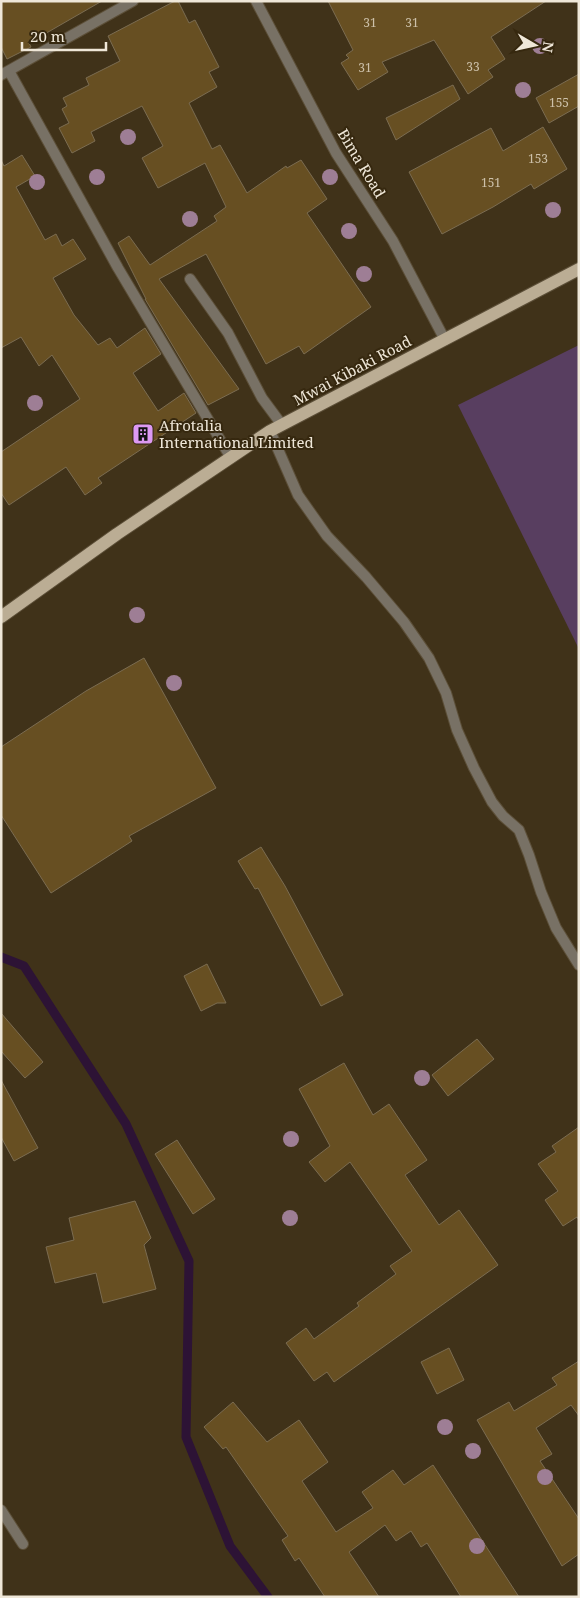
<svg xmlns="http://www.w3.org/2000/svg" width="580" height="1598" font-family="'Noto Serif',serif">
	<rect width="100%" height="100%" fill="#403219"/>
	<path fill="#583e60" d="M579,345V649L458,405Z"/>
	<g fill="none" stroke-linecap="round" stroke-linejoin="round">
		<path stroke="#2d1335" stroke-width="9" d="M1,957L24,966L126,1124L189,1261L186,1437L230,1546L268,1597"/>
	</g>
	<path fill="#674f22" stroke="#7b6c51" d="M1,1H102L29,43L31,47L7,59L1,47Z
		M175,1H178L189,23L195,20L219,67L209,72L217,87L189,103L212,149L220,145L247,193L286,166L287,168L301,160L327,199L307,213L371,307L304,354L299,346L266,364L206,254L159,279L239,389L208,405L145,299H146L118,243L129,236L150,265L217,221L214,216L226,207L205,163L158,188L142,158L163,146L142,106L91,132L95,141L72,153L59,128L69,123L62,109L67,106L63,98L89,85L86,78L120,61L108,36Z
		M328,1H546L491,37L505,59L488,70L493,77L468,94L434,40L382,62L388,72L358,90L341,63L349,58L346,55L353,50Z
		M579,74V106L549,123L536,98Z
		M453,85L460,99L396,140L386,118Z
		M543,127L567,169L534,189L531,184L493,207L442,234L409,172L491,128L503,151Z
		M22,155L35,176L16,187L45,240L56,234L62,246L73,239L86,259L53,278L74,315L98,345L110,338L117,348L145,328L161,354L133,373L158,411L184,393L196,413L98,478L102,483L85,495L66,467L9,505L1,493V452L80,399L52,355L39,366L21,337L1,348V160L4,166Z
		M144,658L216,788L129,836L132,841L51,893L1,815V747L86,691Z
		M261,847L285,886L343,995L321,1006L258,888L255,889L238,861Z
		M207,964L226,1003H217L201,1011L184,976Z
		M1,1013L43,1062L25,1078L1,1051Z
		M477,1039L494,1059L448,1096L432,1075Z
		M344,1063L373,1115L389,1104L427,1160L405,1175L439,1225L459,1210L498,1265L334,1382L327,1372L314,1381L286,1343L306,1328L314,1339L359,1306L357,1303L396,1274L390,1266L412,1251L350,1162L325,1182L309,1162L330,1146L299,1089Z
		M1,1080L38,1148L14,1161L1,1137Z
		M579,1127V1220L577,1217L563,1226L545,1200L558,1191L538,1164L556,1152L552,1146Z
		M177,1140L215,1199L193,1214L155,1154Z
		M135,1201L151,1238L144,1245L156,1289L103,1303L96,1273L55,1283L46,1247L74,1240L69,1218Z
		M449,1348L464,1380L437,1394L421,1362Z
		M579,1361V1416L571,1405L536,1428L552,1454L540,1461L579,1519V1554L562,1566L477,1420L509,1402L514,1411L557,1385L552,1378Z
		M233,1402L267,1442L299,1420L328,1462L302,1481L336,1532L373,1508L362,1492L393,1470L404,1485L433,1465L519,1597H461L427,1543L421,1547L411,1531L396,1541L385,1525L349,1552L379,1597H325L299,1558L295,1561L282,1540L288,1536L226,1447L223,1449L204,1427Z"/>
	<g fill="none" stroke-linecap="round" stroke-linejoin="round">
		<g stroke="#5c4f38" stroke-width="12">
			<path id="service" d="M270,431L298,495L327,536L366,577L404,622L429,658L446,693L457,730L474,768L492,802L503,816L519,830L529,855L541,892L556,928L579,965
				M1,1510L23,1544"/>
		</g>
		<g stroke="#5c4f38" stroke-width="12">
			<path id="minor" d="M256,1L336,153L393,241L445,340
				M9,71L118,268L231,458
				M1,75L133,1
				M190,279L228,333L262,398L282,425"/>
		</g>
		<g stroke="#5c4f38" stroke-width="14">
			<path id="primary" d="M1,617L117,534L270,431L579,269"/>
		</g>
		<use href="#service" stroke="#787165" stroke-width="10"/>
		<use href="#minor" stroke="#787165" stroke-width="10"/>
		<use href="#primary" stroke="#bbad94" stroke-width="12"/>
	</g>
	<g fill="#9e7e95">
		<circle cx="540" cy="46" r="8"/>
		<circle cx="523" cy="90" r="8"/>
		<circle cx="128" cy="137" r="8"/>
		<circle cx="97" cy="177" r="8"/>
		<circle cx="330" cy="177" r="8"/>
		<circle cx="37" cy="182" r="8"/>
		<circle cx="553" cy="210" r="8"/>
		<circle cx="190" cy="219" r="8"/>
		<circle cx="349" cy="231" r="8"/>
		<circle cx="364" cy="274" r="8"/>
		<circle cx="35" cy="403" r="8"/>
		<circle cx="137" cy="615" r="8"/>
		<circle cx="174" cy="683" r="8"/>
		<circle cx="422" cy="1078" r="8"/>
		<circle cx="291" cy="1139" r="8"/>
		<circle cx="290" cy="1218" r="8"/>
		<circle cx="445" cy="1427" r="8"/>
		<circle cx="473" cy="1451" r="8"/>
		<circle cx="545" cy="1477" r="8"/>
		<circle cx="477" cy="1546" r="8"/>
	</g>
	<defs>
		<g id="building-square" transform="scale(1.125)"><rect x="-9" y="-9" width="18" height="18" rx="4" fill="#dd99f3" stroke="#36280f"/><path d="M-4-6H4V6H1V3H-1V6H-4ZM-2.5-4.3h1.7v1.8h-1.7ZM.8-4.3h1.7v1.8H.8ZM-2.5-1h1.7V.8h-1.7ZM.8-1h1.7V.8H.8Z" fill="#111"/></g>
	</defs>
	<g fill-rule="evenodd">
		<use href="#building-square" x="143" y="434"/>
	</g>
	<g text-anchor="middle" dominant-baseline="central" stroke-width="4" stroke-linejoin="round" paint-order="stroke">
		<g font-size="12" fill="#cdc1aa">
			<text x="370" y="22">31</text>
			<text x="412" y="22">31</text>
			<text x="473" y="66">33</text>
			<text x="365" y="67">31</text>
			<text x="559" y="102">155</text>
			<text x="538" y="158">153</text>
			<text x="491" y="182">151</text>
		</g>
		<g font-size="15" fill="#efe7d8" stroke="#36280f">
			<text transform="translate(362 163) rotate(59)">Bima Road</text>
			<text transform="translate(352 370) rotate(-28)">Mwai Kibaki Road</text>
		</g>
		<g font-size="15" fill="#efe7d8" stroke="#36280f" text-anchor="start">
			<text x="159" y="425">Afrotalia<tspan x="159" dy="17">International Limited</tspan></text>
		</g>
	</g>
	<rect width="580" height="1598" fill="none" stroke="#efe7d8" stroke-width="5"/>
	<g transform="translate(535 45) rotate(99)" stroke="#36280f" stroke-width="4" paint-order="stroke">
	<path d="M0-4L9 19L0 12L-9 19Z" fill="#efe7d8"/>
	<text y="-8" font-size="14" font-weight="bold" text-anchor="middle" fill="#efe7d8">N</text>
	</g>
	<path d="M22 42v8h84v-8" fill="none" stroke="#efe7d8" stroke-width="2.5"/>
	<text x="30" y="42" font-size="15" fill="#efe7d8" stroke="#36280f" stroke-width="4" paint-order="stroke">20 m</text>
</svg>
